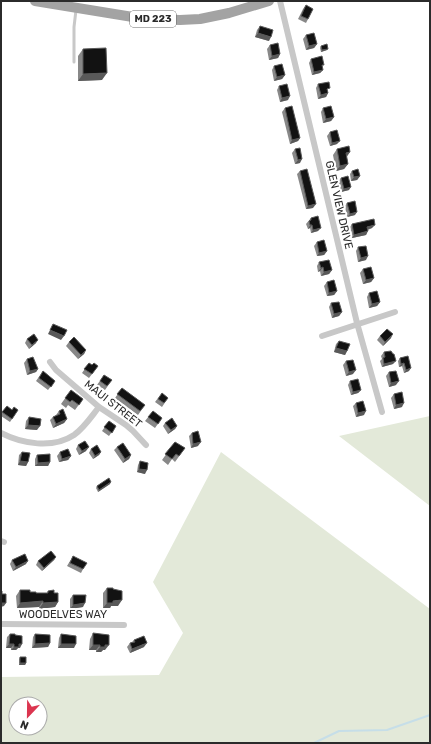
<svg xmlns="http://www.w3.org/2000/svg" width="431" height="744" font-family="Rubik,sans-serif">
	<rect width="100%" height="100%" fill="#fff"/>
	<path fill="#e3e9d9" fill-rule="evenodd" d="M430,416V506L339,436Z
		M221,452L430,609V743H1V677L159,675L183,633L153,582ZM16,704H40V728H16Z"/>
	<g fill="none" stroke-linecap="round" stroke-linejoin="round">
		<path stroke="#c6dee8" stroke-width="2" d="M314,743L339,731L387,730L430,715"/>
		<path stroke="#c8c8c8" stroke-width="3" d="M74,62V27L76,10"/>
		<path stroke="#c8c8c8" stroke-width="6" d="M280,1L357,323L382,412
			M322,336L395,312
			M50,362L56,370L99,407L126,425L133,431L146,445
			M1,433C22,444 53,449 74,435C84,428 91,417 99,407
			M1,541L4,542
			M1,624L124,625"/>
		<path stroke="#a3a3a3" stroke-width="10" d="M35,1L145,19L180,20L200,19L229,13L269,1"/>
	</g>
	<path fill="#888" d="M306,5L308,19L306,23L298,19L303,9Z
		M260,26L269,41L255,37L257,30Z
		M306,35L317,44L314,48L306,50L303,39Z
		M270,45L280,54L278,58L269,60L267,49Z
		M321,46L327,50L321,52L320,48Z
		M83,49L102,80L78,81V56Z
		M311,59L322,67L323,70L320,73L312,75L309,63Z
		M274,66L285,75L282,79L274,81L272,70Z
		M318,84L328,91V93L326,97L318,99L316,88Z
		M279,86L288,100L280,102L277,90Z
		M285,108L300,138L298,141L290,144L282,112Z
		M323,108L334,117L331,121L323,123L321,112Z
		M330,132L337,144L330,146L327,136Z
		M295,149L300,163L295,164L292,153Z
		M337,149L347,158L348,164L344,169L336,171L333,155Z
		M300,171L313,208L306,209L297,174Z
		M352,171L360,176L357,180L351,181L350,174Z
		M341,178L349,190L341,192L338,182Z
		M347,203L355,215L347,217L345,206Z
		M311,218L318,231L311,233L310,228L308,229L306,224Z
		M352,224L372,228L368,230L366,235L352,238L350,227Z
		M317,242L327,251L324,255L317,256L314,246Z
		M358,247L366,260L358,262L356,251Z
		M319,262L332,270L329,274L321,276L320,271L318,272L317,266Z
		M363,269L374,278L371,282L363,284L360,273Z
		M327,282L337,291L334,295L327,296L324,286Z
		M369,293L380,302L377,306L369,308L367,297Z
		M331,303L342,312L339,316L332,318L329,307Z
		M380,336L391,338L383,346L377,340Z
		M27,339L36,343L29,349L25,343Z
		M339,341L347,351L345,355L334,352L336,344Z
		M69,342L86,350L84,354L78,359L66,346Z
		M384,352L393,354V364L382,367L380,361L382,359L381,356Z
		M408,356L409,371L404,373L402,366L399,367L398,361L400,358Z
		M27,359L38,369L36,372L27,375L24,363Z
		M346,361L353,374L346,376L343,365Z
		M89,363L92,365L98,366L89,378L82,373Z
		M43,371L55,381L48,390L36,381Z
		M389,372L396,385L389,387L386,376Z
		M104,375L112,380L105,390L97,385Z
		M350,381L361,390L358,393L351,395L348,385Z
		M122,388L145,405L138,415L115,398Z
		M71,390L83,399L75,410L68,405L66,408L61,404Z
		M162,393L168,398L162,407L155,402Z
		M394,394L402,407L394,409L391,398Z
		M356,403L364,415L356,417L353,406Z
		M7,406L12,410H18L10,422L1,416V414Z
		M59,411L67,419L64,423L53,428L50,420L53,417L56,415Z
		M153,411L162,418L155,428L145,421Z
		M29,417L37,430L25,429L26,421Z
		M109,421L116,426L109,436L102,431Z
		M165,423L177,426L175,429L168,434L163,426Z
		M192,433L198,446L191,448L189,436Z
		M175,442L185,448L175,462L172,459L168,465L162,460Z
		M78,445L86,451L79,455L76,449Z
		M117,447L131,455L129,459L123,463L114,450Z
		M91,449L101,452L99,455L93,459L89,453Z
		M22,452L28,462L26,466L18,465L19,455Z
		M60,452L71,456L68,460L59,462L57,456Z
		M37,455L50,462L48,466H35V459Z
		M140,461L145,474L137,472L138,465Z
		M110,484L98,492L96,488L97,486Z
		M73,556L83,569L81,573L67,566Z
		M56,557L54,560L42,571L36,565L38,561Z
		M12,560L26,564L13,571L10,564Z
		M107,588L118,606H111L110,608H103V593Z
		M20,590L36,593H47L48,591L54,593L58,602L55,607L39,609V607L17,608L16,596Z
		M73,595L83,607L70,609V599Z
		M93,633L105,650H103L101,652H96V650H89L90,639Z
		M10,634L15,635L20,648H18L16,650H11V648H6L7,637Z
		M35,634L50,643L48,647L32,648L33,637Z
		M61,634L74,648H58L59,638Z
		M134,640L144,647L130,653L127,647L130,643L132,642Z
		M20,657L26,663L25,665H19V659Z"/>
	<path fill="#595959" d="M258,33L271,37L269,41L255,37Z
		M317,44L314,48L306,50L309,46Z
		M328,49L327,50L321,52L322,50Z
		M280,54L278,58L269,60L272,56Z
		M323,70L320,73L312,75L314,72Z
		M107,73L102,80L78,81L83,74Z
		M285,75L282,79L274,81L277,77Z
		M328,93L326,97L318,99L321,95Z
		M290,96L288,100L280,102L282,98Z
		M334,117L331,121L323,123L326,119Z
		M300,138L298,141L290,144L292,140Z
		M340,141L337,144L330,146L332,143Z
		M350,152L346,158V153Z
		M302,159L300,163L295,164L298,160Z
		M348,164L344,169L336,171L340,166Z
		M360,176L357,180L351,181L354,177Z
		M351,187L349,190L341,192L344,189Z
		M316,204L313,208L306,209L308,206Z
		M357,212L355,215L347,217L350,214Z
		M310,225H312L310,228L308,229Z
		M375,225L372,228L365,230L367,227Z
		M321,228L318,231L311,233L313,230Z
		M368,231L366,235L352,238L354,235Z
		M327,251L324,255L317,256L319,253Z
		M368,256L366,260L358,262L361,258Z
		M323,267L320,271L318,272L321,268Z
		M332,270L329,274L321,276L324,272Z
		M374,278L371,282L363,284L366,280Z
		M337,291L334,295L327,296L329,293Z
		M380,302L377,306L369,308L372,304Z
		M342,312L339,316L332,318L334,314Z
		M50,330L64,336L61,340L48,334Z
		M393,334L391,338L383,346L385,342Z
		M38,340L36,343L29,349L32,345Z
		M336,348L347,351L345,355L334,352Z
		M86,350L84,354L78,359L81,355Z
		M396,361L393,364L382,367L384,364Z
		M404,363L402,366L399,367L401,364Z
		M411,368L409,371L404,373L406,370Z
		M38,369L36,372L27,375L30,371Z
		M356,370L353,374L346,376L349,372Z
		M399,381L396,385L389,387L391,383Z
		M361,390L358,393L351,395L353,392Z
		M404,403L402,407L394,409L396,405Z
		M366,411L364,415L356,417L358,413Z
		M67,419L64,423L53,428L56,424Z
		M28,425L40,426L37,430L25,429Z
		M177,426L175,429L168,434L171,430Z
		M201,442L198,446L191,448L193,444Z
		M89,447L86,451L79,455L82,451Z
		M101,452L99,455L93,459L95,456Z
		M131,455L129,459L123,463L125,459Z
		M71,456L68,460L59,462L62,459Z
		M20,461L28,462L26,466L18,465Z
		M50,462L48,466H35L38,463Z
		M139,469L147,470L145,474L137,472Z
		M111,482L110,484L98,492L99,490Z
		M56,557L54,560L42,571L44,568Z
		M28,561L26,564L13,571L16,567Z
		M122,600L118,606H111L110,608H103L107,603L113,601Z
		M43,601L39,607L17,608L20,603Z
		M58,602L55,607L39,609L43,603Z
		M1,603H6L4,606L1,607Z
		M85,603L83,607L70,609L73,605Z
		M50,643L48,647L32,648L35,644Z
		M147,643L144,647L130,653L132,649Z
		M9,644H14L11,648H6Z
		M19,644H22L20,648H18L16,650H11L14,647Z
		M61,644H76L74,648H58Z
		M93,645H100L96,650H89Z
		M105,645H109L105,650H103L101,652H96L100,647Z
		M20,663H26L25,665H19Z"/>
	<path fill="#121212" stroke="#595959" d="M306,5L313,9L308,19L301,16Z
		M260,26L273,30L271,37L258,33Z
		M314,33L317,44L309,46L306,35Z
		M278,43L280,54L272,56L270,45Z
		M327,44L328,49L322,50L321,46Z
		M106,48L107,73L83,74V49Z
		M322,56L324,65H322L323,70L314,72L311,59Z
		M282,64L285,75L277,77L274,66Z
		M329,82L330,88L327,89L328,93L321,95L318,84Z
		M287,84L290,96L282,98L279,86Z
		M292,106L300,138L292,140L285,108Z
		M331,106L334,117L326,119L323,108Z
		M337,130L340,141L332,143L330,132Z
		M349,146L350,152L346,153L348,164L340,166L337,149Z
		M300,148L302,159L298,160L295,149Z
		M307,169L316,204L308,206L300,171Z
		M358,169L360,176L354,177L352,171Z
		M348,176L351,187L344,189L341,178Z
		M355,201L357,212L350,214L347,203Z
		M318,216L321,228L313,230L312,225H310L309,221L311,220V218Z
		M374,219L375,225L367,227L368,231L354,235L352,224Z
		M324,240L327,251L319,253L317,242Z
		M366,246L368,256L361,258L358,247Z
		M329,260L332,270L324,272L323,267L321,268L319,262Z
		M371,267L374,278L366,280L363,269Z
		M334,280L337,291L329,293L327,282Z
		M377,291L380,302L372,304L369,293Z
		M339,302L342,312L334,314L331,303Z
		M53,324L67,330L64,336L50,330Z
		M387,329L393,334L385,342L380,336Z
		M34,334L38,340L32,345L27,339Z
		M74,337L86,350L81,355L69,342Z
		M339,341L350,344L347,351L336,348Z
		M391,351L393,354H394L396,361L384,364L383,358L385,357L384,352Z
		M408,356L411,368L406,370L404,363L401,364L400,358Z
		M33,357L38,369L30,371L27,359Z
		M353,360L356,370L349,372L346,361Z
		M89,363L92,365L94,363L98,366L92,374L84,369Z
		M43,371L55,381L51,387L39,378Z
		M396,371L399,381L391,383L389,372Z
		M104,375L112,380L107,386L100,381Z
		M358,379L361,390L353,392L350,381Z
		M122,388L145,405L140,411L117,394Z
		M71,390L83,399L79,405L72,400L70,402L65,398Z
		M402,392L404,403L396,405L394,394Z
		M162,393L168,398L164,403L158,399Z
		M363,401L366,411L358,413L356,403Z
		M7,406L12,410L14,407L18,410L12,419L2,412Z
		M63,409L67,419L56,424L53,417L60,414L59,411Z
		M153,411L162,418L158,424L148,417Z
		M29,417L41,419L40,426L28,425Z
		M172,418L177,426L171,430L165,423Z
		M109,421L116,426L112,433L104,427Z
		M198,431L201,442L193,444L192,433Z
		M85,441L89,447L82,451L78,445Z
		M175,442L185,448L179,456L176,454L172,459L165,454Z
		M123,443L131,455L125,459L117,447Z
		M97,445L101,452L95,456L91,449Z
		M68,449L71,456L62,459L60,452Z
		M22,452L30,453L28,462L20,461Z
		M50,454V462L38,463L37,455Z
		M140,461L148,463L147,470L139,469Z
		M109,478L111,482L99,490L97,486Z
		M51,551L56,557L44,568L38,561Z
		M25,554L28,561L16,567L12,560Z
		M73,556L87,563L83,569L70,563Z
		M107,588H113V589L122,591V600L113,601V603H107Z
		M20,590H30V592H36V593H48V591L54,590V593H58V602L43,603V601L20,603Z
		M1,591H2V594H6V603H1Z
		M73,595H86L85,603L73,605Z
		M93,633L109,635V645H105V647H100V645H93Z
		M10,634H15V635L22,636V644H19V647H14V644H9Z
		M35,634L50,635V643L35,644Z
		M61,634L76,636V644H61Z
		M144,636L147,643L132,649L130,643L135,642L134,640Z
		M20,657H26V663H20Z"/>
	<g text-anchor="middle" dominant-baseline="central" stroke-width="4" stroke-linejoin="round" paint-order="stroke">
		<rect fill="#fff" stroke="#6b6b6b" stroke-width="1" x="130" y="11" width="46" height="16" rx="3"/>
		<g font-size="10" font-weight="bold" fill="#2b2b2b">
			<text x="153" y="19">MD 223</text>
		</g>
		<g font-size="11" fill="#2b2b2b" stroke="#fff">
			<text transform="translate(339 205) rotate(77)">GLEN VIEW DRIVE</text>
			<text transform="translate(113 404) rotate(38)">MAUI STREET</text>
			<text x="63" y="614">WOODELVES WAY</text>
		</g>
	</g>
	<rect width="431" height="744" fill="none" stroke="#2b2b2b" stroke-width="4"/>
	<g transform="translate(28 716) rotate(202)"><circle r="19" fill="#ffffff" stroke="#aaaaaa"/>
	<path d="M0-3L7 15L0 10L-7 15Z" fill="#db354f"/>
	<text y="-6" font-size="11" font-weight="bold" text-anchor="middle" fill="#2b2b2b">N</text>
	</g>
</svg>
